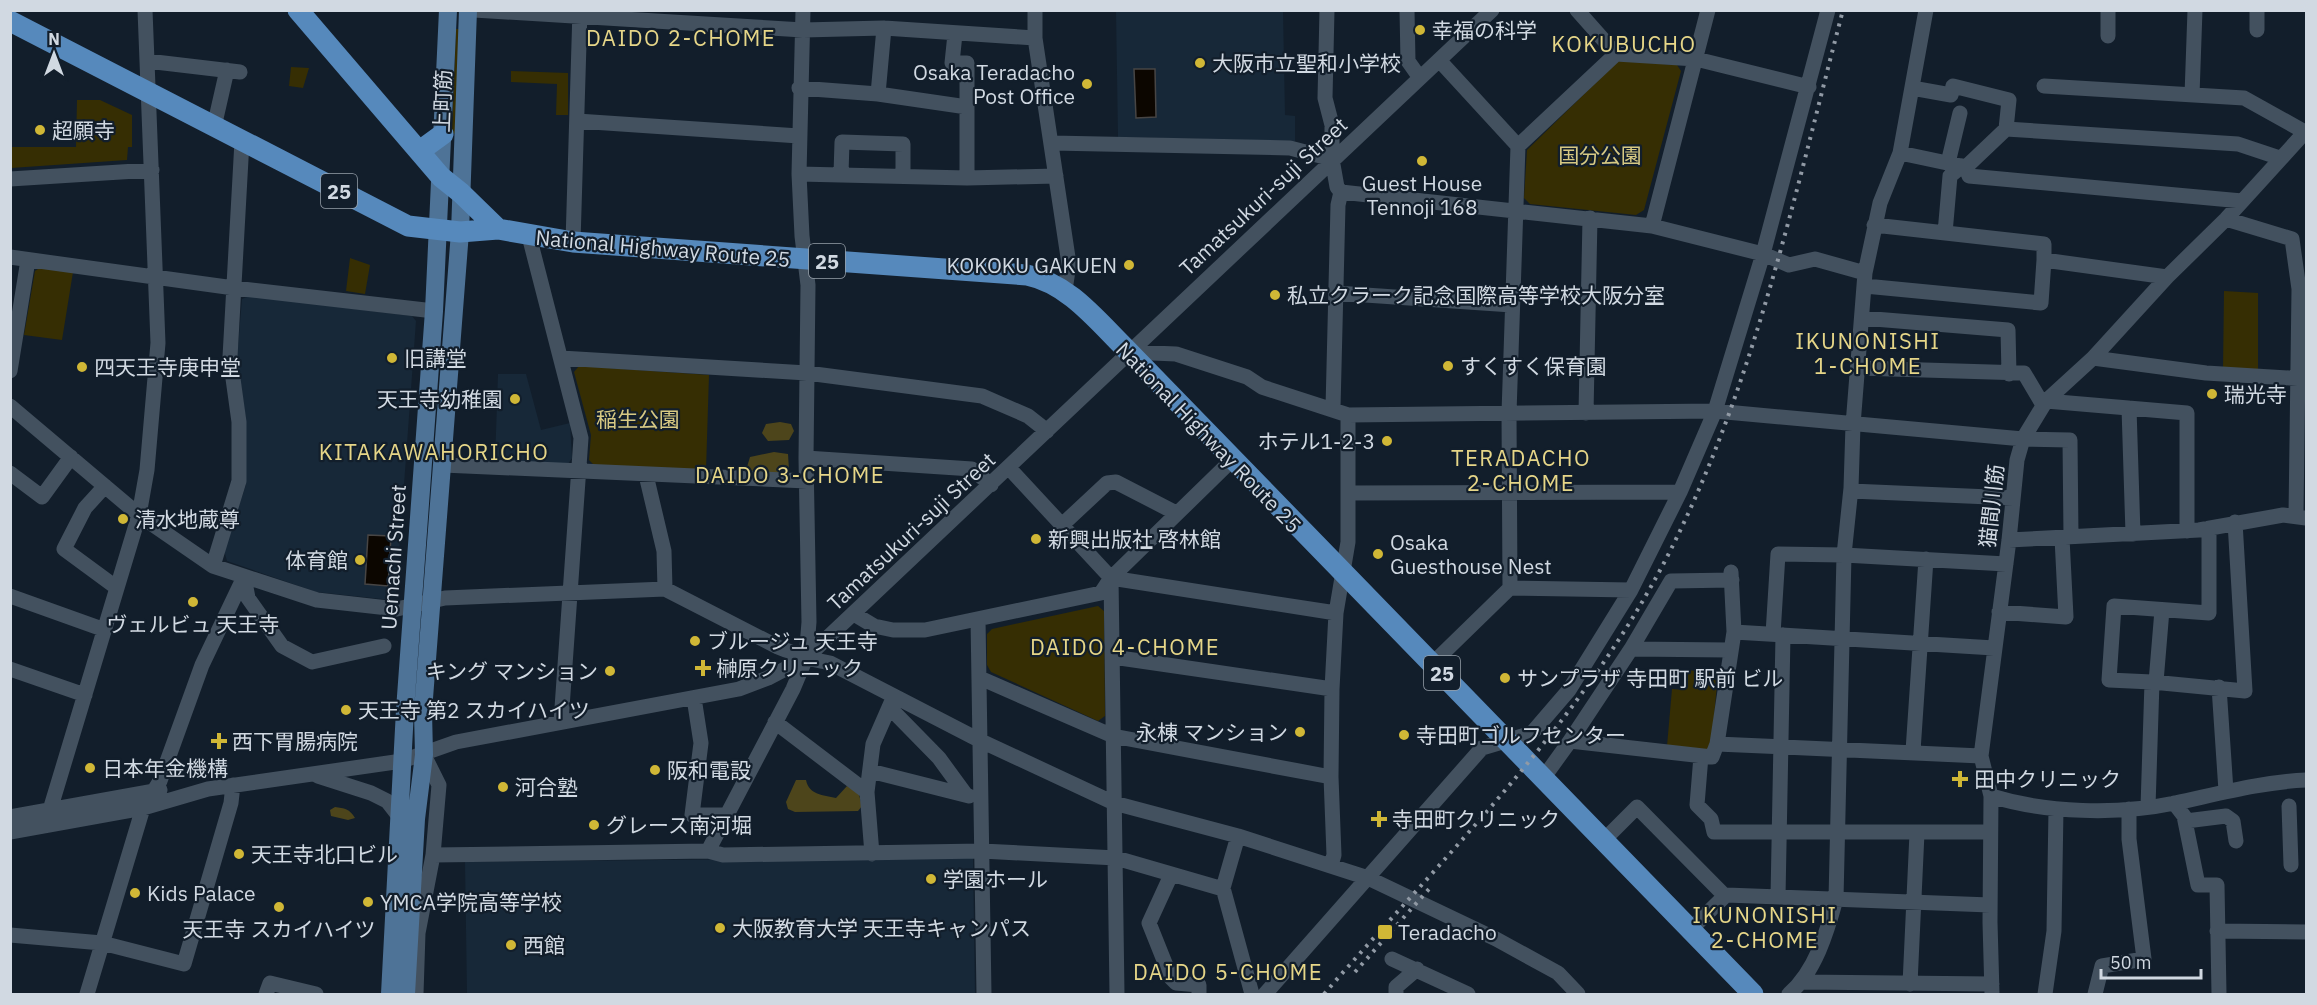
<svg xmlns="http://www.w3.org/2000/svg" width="2317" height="1005" font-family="'IBM Plex Sans','Noto Sans JP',sans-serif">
	<rect width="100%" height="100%" fill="#121e2b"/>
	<path fill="#172838" d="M1116,11H1283L1285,115L1295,116V141L1118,137Z
		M249,296L412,316L416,321L396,594L391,600L316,592L227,561L224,550L246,485V420L237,358L242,299Z
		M498,374H526L541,430L570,423L572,458L568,464L495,462Z
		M973,857L975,994H467L465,862Z"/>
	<path fill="#362e03" d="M456,29H459L455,134L452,133Z
		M1618,61L1677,65L1681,71L1644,210L1636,215L1530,204L1524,198L1527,150Z
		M291,67L309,68L303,88L289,86Z
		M511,71L568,73V115H556L557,84L511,82Z
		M77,100H100L132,115V147H128L127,160L11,168V147H76Z
		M350,258L370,265L365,294L346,291Z
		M41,267L73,272L62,340L24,335L35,271Z
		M2224,291L2258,293V372L2223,370Z
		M579,366L709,375L706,470L595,466L589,460L591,435L574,372Z
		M1098,606L1104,611L1105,716L1098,721L991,672L987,665V634L992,629Z
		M1686,670L1718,673L1711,750L1667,746L1672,689L1685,690Z"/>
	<path fill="#4d451b" d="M780,422L791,424L794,431L789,440L768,441L762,433L766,424Z
		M774,452L788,454L789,470L780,474L758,475L747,467L750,457Z
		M796,780H806C809,795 823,795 836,798L847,786L858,791L862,806L858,811L795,812L788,809L786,802Z
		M335,807C344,808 350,809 355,818L348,820L331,816L330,810Z"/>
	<path fill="#0c0600" stroke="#474544" stroke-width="1.5" d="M1134,69H1155L1156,117L1136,118Z
		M368,535L391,536L388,586L365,584Z"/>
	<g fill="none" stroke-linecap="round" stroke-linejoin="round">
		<path stroke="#43515f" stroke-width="15" d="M474,10L803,30L884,28L1035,38
			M1035,10V38L1069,264L1065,290
			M1327,10L1325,98L1332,125V159L1337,187L1341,192L1652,226L1763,254L1789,265L1815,259L1865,273
			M1407,10L1408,61L1420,78
			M1577,10L1616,54L1696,59L1809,87
			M2108,10V36
			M2257,10V30
			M955,34L952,63H967V178
			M147,61L240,72
			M2044,86L2244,98L2305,132
			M799,88L878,94L967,107
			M1912,88L1951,95L1953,86L2009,100L2006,129
			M878,94L884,28
			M2192,95L2195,10
			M577,121L799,136
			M214,127L227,70
			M1052,143L1290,148L1332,159
			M1518,146L1616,54
			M1900,153L1966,167L1969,176L2242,201
			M1948,163L1960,113
			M1966,167L2006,129L2238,144L2280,158
			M799,174L967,178L1056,176
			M841,174L842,142L903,144V176
			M10,179L152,170
			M2226,219L2292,239L2299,289L2296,515
			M1874,225L2044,244V260
			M1652,226L1708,10
			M1945,233L1950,176L1962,166
			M529,236L581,438L561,722
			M573,242L580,10
			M10,257L234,288L434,311
			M1865,286L2041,303L2044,260L2167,277
			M1336,293L1512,305
			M1862,318L2008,330L2009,374
			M1129,352L1176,354L1247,377L1262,387L1348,415L1715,411L2023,439L2070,440L2071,537
			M561,358L807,373L982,396L1028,416L1047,431
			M2093,358L2206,373L2305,379
			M1858,368L2024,373L2043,405
			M10,371L28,260
			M2046,401L2187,413V531
			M10,406L139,515L213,566L317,600L397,609L445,598L665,589L778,647L806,658L830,663L981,741L1114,803L1238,836L1368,878L1496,939L1558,973L1578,994
			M1333,408L1338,205L1341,192
			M2129,408L2133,534
			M1586,413L1590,218
			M806,458L972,469L991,485
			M443,465L807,481
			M1009,468L1111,578L1117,994
			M10,473L42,497L71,457
			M646,475L664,551L665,589
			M105,486L85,508L64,549L117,588
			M1851,491L2013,498
			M1348,493L1680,492
			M1062,525L1107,483L1116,482L1176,513
			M2009,540L2199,530L2283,515L2306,518
			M213,566L239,481V422L230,357L242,141
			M1731,572L1734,632
			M244,577L248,598L282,646L312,662L384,646
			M1111,578L1336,613
			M1510,588L1631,590
			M10,596L105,630
			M1999,612L2066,617L2062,538
			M854,614L874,626L893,630H925L1101,593L1111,578L1232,460
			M978,619L984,994
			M1773,634L1778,554L1844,555L2006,564
			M1631,649L1671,581L1732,580
			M1113,657L1332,689
			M1433,663L1510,588L1509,413L1518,146L1439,60
			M10,669L85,695
			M980,678L1113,736L1331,777
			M2152,682L2109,680L2114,606L2209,613V528
			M2156,682L2162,610
			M2219,687L2226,791
			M694,698L701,743L692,815H726
			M889,707L939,758L966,795
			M775,722L867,792
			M1570,741L1631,649L1729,650
			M1717,744L1981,756
			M1913,751L1926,559
			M1701,756L1697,805L1711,819L1714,832H1989
			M870,771L969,796
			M318,776L371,793L387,801L401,819
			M1544,777L1570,741L1712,757L1717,744L1734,632L1994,648
			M1991,796C2046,813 2118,815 2175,803C2218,794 2262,782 2306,780
			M2174,803L2184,816L2198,885H2217L2219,994
			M2289,806L2291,865
			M2148,807L2152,682L2245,691L2235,522
			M50,810L139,515L147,470L158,343L145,10
			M10,817L160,790
			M2186,821L2226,816L2233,821L2236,841
			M10,832L143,808L208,789L402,761L456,742L739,689L768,678L806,658L1492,10
			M1238,836L1223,888L1252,994
			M1604,840L1637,807L1725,896
			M708,851L793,689L806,658L809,622L806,458L808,285L802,236L799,174L803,10
			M872,854L867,792L873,744L894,696
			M433,855L708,851L723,855L982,851L1116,858L1223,889
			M1331,865L1334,855L1331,777L1332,689L1336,613L1348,542V415
			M1171,875L1149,923L1171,978L1176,983L1199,985V994
			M1778,897L1783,635
			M1690,930L1726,895L1990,905
			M2217,931L2306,932
			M10,935L102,943L184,964L231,803L233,785
			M1392,959L1468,994
			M1803,982L1992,984
			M1910,984L1917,833
			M87,994L143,808L160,781L202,665L244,577
			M266,994L270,983L316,994
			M416,994L418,933L433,855L439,785L424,755
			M1265,994L1482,748L1532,733L1569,690L1631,590L1680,492L1715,411L1763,254L1828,10
			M1396,994V987L1417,969
			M1789,994C1815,972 1827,932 1836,899L1844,555L1851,488L1853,425L1865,273L1880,203L1900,153L1926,10
			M1992,994L1990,922L1991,796L1981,756L2009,540L2017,460L2023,439L2046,401L2093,358L2167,277L2226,219L2306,131
			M2045,994L2054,931L2056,809
			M2095,994L2102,966L2144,959L2129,839V809"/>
		<path stroke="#4e7397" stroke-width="18" d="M390,994L405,710L434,311L448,10
			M406,994L416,819L424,755L423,711L460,232L468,10"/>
		<path stroke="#5689bc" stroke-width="21" d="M298,10L441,177L461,193L498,229
			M10,21L408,226L460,232L498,229L573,242L1027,275C1070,284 1098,322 1129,352L1753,994
			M421,150L443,134"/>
		<path stroke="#919aa5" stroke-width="4" stroke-dasharray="3 6" stroke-linecap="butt" d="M1355,972L1429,889
			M1324,994C1447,853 1580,725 1667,557C1754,388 1795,193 1843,10"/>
	</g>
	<g fill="#d0b736" stroke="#121e2b" stroke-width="2">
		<circle cx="1420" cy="30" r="6"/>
		<circle cx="1200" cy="63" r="6"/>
		<circle cx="1087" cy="84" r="6"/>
		<circle cx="40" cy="130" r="6"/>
		<circle cx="1422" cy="161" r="6"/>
		<circle cx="1129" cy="265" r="6"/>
		<circle cx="1275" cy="295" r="6"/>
		<circle cx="392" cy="358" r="6"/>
		<circle cx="1448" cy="366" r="6"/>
		<circle cx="82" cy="367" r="6"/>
		<circle cx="2212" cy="394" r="6"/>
		<circle cx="515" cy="399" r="6"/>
		<circle cx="1387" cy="441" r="6"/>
		<circle cx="123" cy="519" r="6"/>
		<circle cx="1036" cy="539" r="6"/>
		<circle cx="1378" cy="554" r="6"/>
		<circle cx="360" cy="560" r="6"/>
		<circle cx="193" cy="602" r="6"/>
		<circle cx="695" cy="641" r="6"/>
		<path d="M700 659h6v6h6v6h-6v6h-6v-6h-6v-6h6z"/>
		<circle cx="610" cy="671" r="6"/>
		<circle cx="1505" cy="678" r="6"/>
		<circle cx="346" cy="710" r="6"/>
		<circle cx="1300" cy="732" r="6"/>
		<circle cx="1404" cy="735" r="6"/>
		<path d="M216 732h6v6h6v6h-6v6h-6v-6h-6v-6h6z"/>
		<circle cx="90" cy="768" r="6"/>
		<circle cx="655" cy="770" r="6"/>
		<path d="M1957 770h6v6h6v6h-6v6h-6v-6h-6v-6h6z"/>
		<circle cx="503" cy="787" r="6"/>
		<path d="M1376 810h6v6h6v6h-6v6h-6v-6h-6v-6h6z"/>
		<circle cx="594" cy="825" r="6"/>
		<circle cx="239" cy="854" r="6"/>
		<circle cx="931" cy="879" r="6"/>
		<circle cx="135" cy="893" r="6"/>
		<circle cx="368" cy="902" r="6"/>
		<circle cx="279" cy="907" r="6"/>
		<circle cx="720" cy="928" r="6"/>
		<rect x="1377" y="924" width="16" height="16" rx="3"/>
		<circle cx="511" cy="945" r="6"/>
	</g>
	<g text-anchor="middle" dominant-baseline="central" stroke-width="4.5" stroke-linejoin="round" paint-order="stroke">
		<g fill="#121e2b" stroke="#98a1ab" stroke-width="1.5">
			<rect x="321" y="174" width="36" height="34" rx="4.5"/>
			<rect x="809" y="244" width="36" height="34" rx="4.5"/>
			<rect x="1424" y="656" width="36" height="34" rx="4.5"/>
		</g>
		<g font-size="20" font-weight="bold" fill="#d1d9e2">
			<text x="339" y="191">25</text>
			<text x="827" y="261">25</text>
			<text x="1442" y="673">25</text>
		</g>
		<g font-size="21" fill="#d1d9e2" stroke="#121e2b" text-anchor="start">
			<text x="1432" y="30">幸福の科学</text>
			<text x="1212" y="63">大阪市立聖和小学校</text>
			<text x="1075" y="72" text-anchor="end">Osaka Teradacho<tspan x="1075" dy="24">Post Office</tspan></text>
			<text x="52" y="130">超願寺</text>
			<text x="1422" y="183" text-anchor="middle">Guest House<tspan x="1422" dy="24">Tennoji 168</tspan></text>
			<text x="1117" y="265" text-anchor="end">KOKOKU GAKUEN</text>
			<text x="1287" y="295">私立クラーク記念国際高等学校大阪分室</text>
			<text x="404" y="358">旧講堂</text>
			<text x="1460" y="366">すくすく保育園</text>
			<text x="94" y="367">四天王寺庚申堂</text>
			<text x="2224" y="394">瑞光寺</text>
			<text x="503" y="399" text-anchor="end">天王寺幼稚園</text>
			<text x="1375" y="441" text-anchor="end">ホテル1-2-3</text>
			<text x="135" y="519">清水地蔵尊</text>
			<text x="1048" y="539">新興出版社 啓林館</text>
			<text x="1390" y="542">Osaka<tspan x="1390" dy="24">Guesthouse Nest</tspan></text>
			<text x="348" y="560" text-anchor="end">体育館</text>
			<text x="193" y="624" text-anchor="middle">ヴェルビュ 天王寺</text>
			<text x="707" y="641">ブルージュ 天王寺</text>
			<text x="716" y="668">榊原クリニック</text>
			<text x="598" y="671" text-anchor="end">キング マンション</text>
			<text x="1517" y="678">サンプラザ 寺田町 駅前 ビル</text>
			<text x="358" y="710">天王寺 第2 スカイハイツ</text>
			<text x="1288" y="732" text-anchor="end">永棟 マンション</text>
			<text x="1416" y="735">寺田町ゴルフセンター</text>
			<text x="232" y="741">西下胃腸病院</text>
			<text x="102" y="768">日本年金機構</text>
			<text x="667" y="770">阪和電設</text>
			<text x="1974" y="779">田中クリニック</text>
			<text x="515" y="787">河合塾</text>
			<text x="1392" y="819">寺田町クリニック</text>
			<text x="606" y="825">グレース南河堀</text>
			<text x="251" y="854">天王寺北口ビル</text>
			<text x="943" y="879">学園ホール</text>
			<text x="147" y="893">Kids Palace</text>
			<text x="380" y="902">YMCA学院高等学校</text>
			<text x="732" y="928">大阪教育大学 天王寺キャンパス</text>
			<text x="279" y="929" text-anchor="middle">天王寺 スカイハイツ</text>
			<text x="1398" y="932">Teradacho</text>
			<text x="523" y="945">西館</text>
		</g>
		<g font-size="21" fill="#d1d9e2" stroke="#121e2b">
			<text transform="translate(442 101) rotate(-88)">上町筋</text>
			<text transform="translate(1263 196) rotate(-43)">Tamatsukuri-suji Street</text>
			<text transform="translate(663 248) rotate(5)">National Highway Route 25</text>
			<text transform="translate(1209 437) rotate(46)">National Highway Route 25</text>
			<text transform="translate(1991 506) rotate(-84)">猫間川筋</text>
			<text transform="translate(911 531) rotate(-43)">Tamatsukuri-suji Street</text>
			<text transform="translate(393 557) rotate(-86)">Uemachi Street</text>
		</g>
		<g font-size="21" fill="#d7c983" stroke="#121e2b">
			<text x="1600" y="155">国分公園</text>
			<text x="638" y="419">稲生公園</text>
		</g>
		<g font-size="22" letter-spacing="1.5" fill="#e6d688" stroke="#121e2b">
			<text x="681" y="37">DAIDO 2-CHOME</text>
			<text x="1624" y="43">KOKUBUCHO</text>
			<text x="1868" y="340">IKUNONISHI<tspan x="1868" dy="25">1-CHOME</tspan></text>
			<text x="434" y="451">KITAKAWAHORICHO</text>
			<text x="1521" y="457">TERADACHO<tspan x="1521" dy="25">2-CHOME</tspan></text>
			<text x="790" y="474">DAIDO 3-CHOME</text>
			<text x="1125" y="646">DAIDO 4-CHOME</text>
			<text x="1765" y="914">IKUNONISHI<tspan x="1765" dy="25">2-CHOME</tspan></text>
			<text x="1228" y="971">DAIDO 5-CHOME</text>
		</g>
	</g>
	<rect width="2317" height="1005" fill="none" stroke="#d1d9e2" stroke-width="24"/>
	<g transform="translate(54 54)" stroke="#121e2b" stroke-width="4.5" paint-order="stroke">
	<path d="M0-4.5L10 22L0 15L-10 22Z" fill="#d1d9e2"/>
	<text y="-9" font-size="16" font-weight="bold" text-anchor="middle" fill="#d1d9e2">N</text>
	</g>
	<path d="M2101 969v9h100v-9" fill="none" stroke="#d1d9e2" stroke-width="3"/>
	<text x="2110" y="969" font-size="18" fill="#d1d9e2" stroke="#121e2b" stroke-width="4.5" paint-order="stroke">50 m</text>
</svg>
